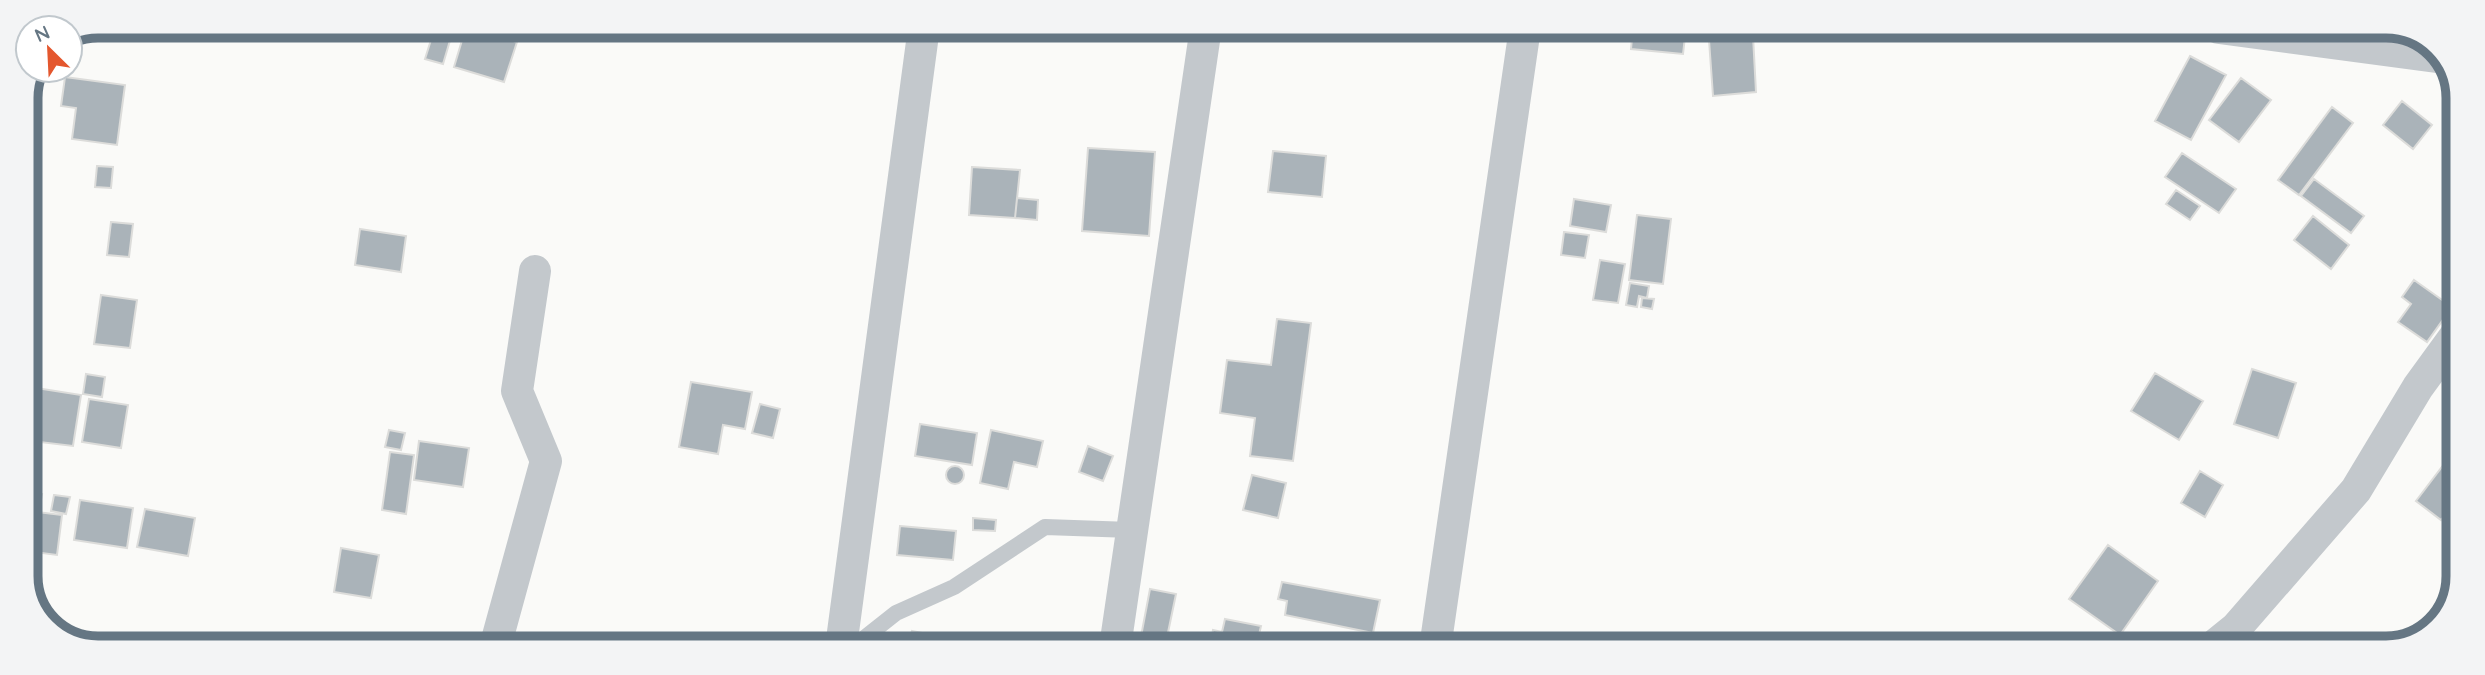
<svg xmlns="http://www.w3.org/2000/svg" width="2485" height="675" font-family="Quicksand,sans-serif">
	<rect width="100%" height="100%" fill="#fafaf8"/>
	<path fill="#aab3b9" stroke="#dcdcda" stroke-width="2" d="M435,27H454L443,64L425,59Z
		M466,27L517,42L504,82L454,67Z
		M1633,28H1686L1683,54L1631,49Z
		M1850,28H1869L1870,40H1850Z
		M1753,36L1756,92L1713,96L1709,40Z
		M2190,56L2226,75L2191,140L2155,121Z
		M65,77L125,85L117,145L72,139L76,108L61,106Z
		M2241,78L2271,100L2239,142L2209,120Z
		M2402,101L2432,125L2413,149L2383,125Z
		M2332,107L2353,123L2299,195L2278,180Z
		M1088,148L1155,152L1149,236L1082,231Z
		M1273,151L1326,156L1322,197L1268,192Z
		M2182,153L2236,189L2219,213L2165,177Z
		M97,166L113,167L111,188L95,187Z
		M972,167L1020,170L1015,218L969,215Z
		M2314,179L2364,216L2351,233L2301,196Z
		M2176,190L2200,206L2190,220L2166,204Z
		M1017,198L1038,200L1037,220L1015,218Z
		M1574,199L1611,205L1606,232L1570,226Z
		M1637,215L1671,219L1663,284L1629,280Z
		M2313,216L2349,245L2331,269L2294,240Z
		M111,222L133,224L129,257L107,255Z
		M360,229L406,236L401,272L355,265Z
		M1564,232L1589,235L1585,258L1561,255Z
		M1600,260L1625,264L1618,303L1593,300Z
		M2414,280L2452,307L2427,342L2398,322L2411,304L2402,297Z
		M1630,283L1649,286L1647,298L1639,296L1637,307L1626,305Z
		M101,295L137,300L130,348L94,344Z
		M1642,298L1654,299L1652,309L1641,307Z
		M1277,319L1311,323L1293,461L1250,456L1255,418L1220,413L1227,360L1271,365Z
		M2252,369L2296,383L2278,438L2234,424Z
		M2155,373L2203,401L2179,440L2131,411Z
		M86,374L105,377L102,397L83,394Z
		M691,382L752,392L745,429L723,425L718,454L679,447Z
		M30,387L81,395L73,446L31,441L35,419L26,418Z
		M89,399L128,405L121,448L82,442Z
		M760,404L780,409L773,438L752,433Z
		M920,424L977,433L972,465L915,456Z
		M389,430L405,433L401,450L385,447Z
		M991,430L1043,441L1037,467L1014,462L1008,489L980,483Z
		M419,441L469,448L463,487L414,480Z
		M1088,446L1113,456L1103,481L1079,472Z
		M390,452L414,455L406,514L382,510Z
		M2451,455L2457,460V500L2441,520L2416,501Z
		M946 475a9 9 0 1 1 18 0a9 9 0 1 1-18 0Z
		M2200,471L2223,485L2205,517L2181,503Z
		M1252,475L1286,483L1278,518L1243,510Z
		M26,491L42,494L39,510L26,507Z
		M54,495L70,497L66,514L51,511Z
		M80,500L133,508L127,548L74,540Z
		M145,509L195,518L188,556L137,547Z
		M29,511L62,515L57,555L26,551Z
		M973,518L996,520L995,531L973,530Z
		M900,526L956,531L953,560L897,555Z
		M2108,545L2158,581L2120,635L2069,599Z
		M341,548L379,555L371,598L334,592Z
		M1282,582L1380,600L1373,633L1285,615L1287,601L1278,599Z
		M1150,589L1176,594L1165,647H1139Z
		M1225,619L1261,626L1256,648L1210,647L1213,630L1222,632Z
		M912,631L953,639L952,647H908Z
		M468,637L485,642L483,647H465Z
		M1173,640L1205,646V648H1171Z
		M2012,646L2051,647V648H2012Z"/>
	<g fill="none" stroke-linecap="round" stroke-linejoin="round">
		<path stroke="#c3c8cc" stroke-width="16" d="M853,647L896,613L954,587L1045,527L1131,530"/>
		<path stroke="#c3c8cc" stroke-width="32" d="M2219,28L2444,58
			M495,647L546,461L517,391L535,271
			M841,647L924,27
			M1115,647L1206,27
			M1435,648L1525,28
			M2210,649L2236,628L2356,490L2418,387L2458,332"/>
	</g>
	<path d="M0 0H2485V675H0ZM98 38H2386A60 60 0 0 1 2446 98V576A60 60 0 0 1 2386 636H98A60 60 0 0 1 38 576V98A60 60 0 0 1 98 38Z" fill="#f3f4f5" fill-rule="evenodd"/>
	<path fill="none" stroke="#657683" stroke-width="9" d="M98 38H2386A60 60 0 0 1 2446 98V576A60 60 0 0 1 2386 636H98A60 60 0 0 1 38 576V98A60 60 0 0 1 98 38Z"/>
	<g transform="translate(49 49) rotate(336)"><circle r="33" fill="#ffffff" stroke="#c1c8cd" stroke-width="2"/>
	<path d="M0-5L12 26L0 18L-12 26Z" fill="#e4572e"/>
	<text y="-10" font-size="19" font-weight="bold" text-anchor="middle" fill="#657683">N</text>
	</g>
</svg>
